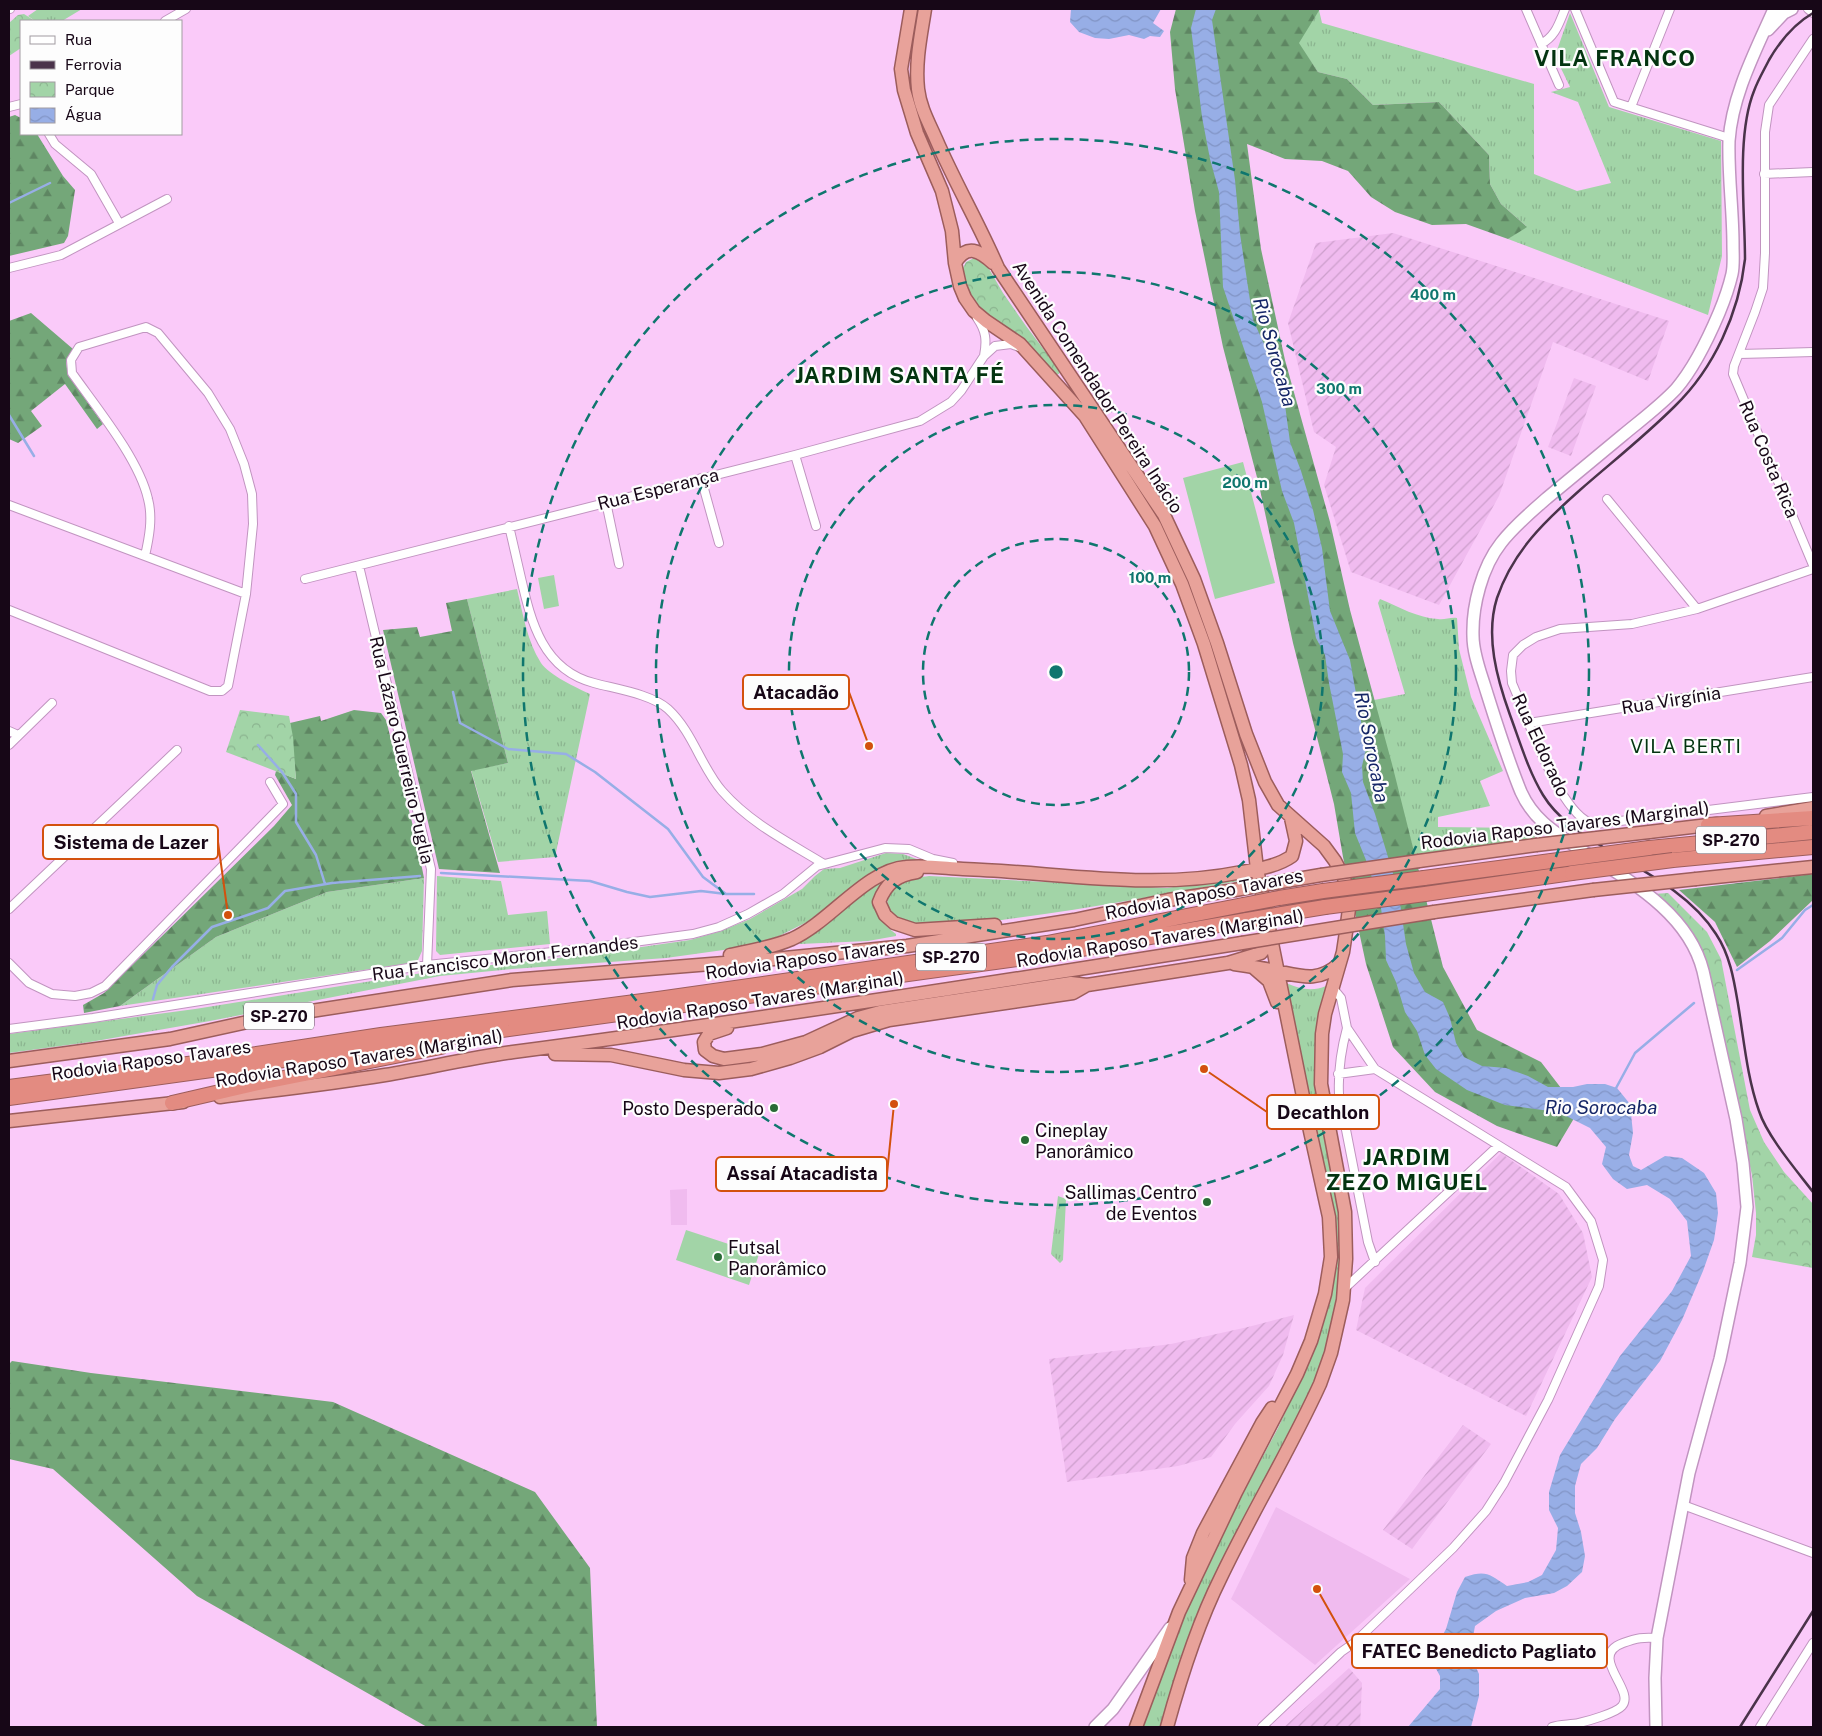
<svg xmlns="http://www.w3.org/2000/svg" width="1822" height="1736" font-family="'Public Sans',sans-serif">
	<defs>
		<pattern id="industrial-furrows" width="10" height="10" patternUnits="userSpaceOnUse" patternTransform="scale(1.25)"><rect width="10" height="10" fill="#f0bbef"/><path d="M-1 1l2-2M0 10L10 0M9 11l2-2" fill="none" stroke="#cd9fcc"/></pattern>
		<pattern id="grass-tufts" width="24" height="20" patternUnits="userSpaceOnUse" patternTransform="scale(1.25)"><rect width="24" height="20" fill="#a2d4a7"/><path d="M3 7l-1-3M5 7V3M7 7l1-3M15 17l-1-3M17 17v-4M19 17l1-3" fill="none" stroke="#8bb48f"/></pattern>
		<pattern id="forest-firs" width="22" height="20" patternUnits="userSpaceOnUse" patternTransform="scale(1.25)"><rect width="22" height="20" fill="#74a779"/><path d="M5 1l3.5 6h-7zM16 11l3.5 6h-7z" fill="#5e8662"/></pattern>
		<pattern id="park-crowns" width="20" height="18" patternUnits="userSpaceOnUse" patternTransform="scale(1.25)"><rect width="20" height="18" fill="#a2d4a7"/><path d="M2 6a3 3 0 1 1 6 0M12 15a3 3 0 1 1 6 0" fill="none" stroke="#8bb48f"/></pattern>
		<pattern id="water-waves" width="16" height="10" patternUnits="userSpaceOnUse" patternTransform="scale(1.25)"><rect width="16" height="10" fill="#97aee6"/><path d="M0 5q4-4 8 0t8 0" fill="none" stroke="#8194c5"/></pattern>
	</defs>
	<rect width="100%" height="100%" fill="#facaf9"/>
	<path fill="#f0bbef" d="M687,1189V1225H671L670,1190Z
		M1276,1507L1410,1579L1315,1665L1231,1599Z"/>
	<path fill="url(#industrial-furrows)" d="M1393,233L1669,321L1648,381L1553,342L1499,496L1439,605L1351,572L1324,485L1336,447L1314,432L1288,323L1316,243Z
		M1574,378L1596,386L1571,456L1548,447Z
		M1501,1153L1559,1194L1583,1233L1592,1277L1526,1416L1356,1330L1365,1288Z
		M1294,1315L1283,1355L1269,1386L1235,1424L1211,1457L1178,1466L1067,1482L1049,1359L1171,1344L1248,1327Z
		M1463,1425L1491,1444L1412,1549L1383,1530Z
		M1349,1668L1362,1683L1360,1727H1284Z"/>
	<path fill="url(#grass-tufts)" d="M38,9H82L62,21H35L28,16Z
		M1319,10L1322,23L1534,84V174L1577,191L1611,183L1578,102L1551,92L1570,87L1555,56L1570,13L1609,107L1721,141L1722,256L1708,315L1508,239L1526,226L1501,204L1490,184L1489,155L1439,102L1373,105L1347,79L1318,72L1298,43Z
		M517,589C523,614 527,641 541,663C549,675 577,688 590,694L555,857L498,862L471,770L508,763L467,599Z
		M1380,599C1399,607 1418,618 1438,619C1445,620 1450,617 1457,618L1459,649L1471,697L1503,771L1480,781L1490,806L1438,817V827L1534,828L1535,839L1415,857L1374,700L1405,694L1378,603Z
		M886,853L903,854L922,861L835,901L807,922L779,936L745,947L666,958L512,969L440,976L210,1021L90,1042L9,1053V1034L195,1009L435,971L586,955L690,940L721,931L750,919L802,889L815,876L824,869L840,868Z
		M437,876L501,881L508,915L547,911L550,944L440,955L436,951Z
		M888,876L874,905C879,918 885,926 896,934V936L868,941L800,944L799,942L854,899Z
		M929,876L1167,888L1245,876V880C1169,893 1093,908 1016,918C991,921 965,927 940,927C924,927 901,926 890,913C887,909 887,903 888,898C895,881 912,878 929,876Z
		M424,878L422,951L418,960L411,963L120,1006L216,937L327,892Z
		M1286,983C1300,989 1312,992 1326,986L1319,1020L1342,1243L1339,1291L1327,1351L1315,1382L1163,1718L1161,1727H1139L1202,1570L1278,1428L1305,1370L1335,1268Z
		M1058,1196L1066,1199L1063,1260L1060,1263L1051,1254Z"/>
	<path fill="url(#forest-firs)" d="M1176,9H1320L1299,43L1318,72L1347,79L1373,105L1439,102L1489,155L1490,184L1501,204L1527,227L1508,239L1466,224L1432,225L1395,212L1371,197L1348,171L1322,161L1285,159L1247,144L1261,249L1285,360L1330,522L1350,610L1392,764L1443,967L1477,1030L1541,1062L1571,1101L1573,1120L1557,1147L1497,1126L1435,1092L1393,1047L1366,964L1343,857L1334,804L1293,643L1259,485L1223,347L1195,211L1175,89L1170,32Z
		M15,115L21,118V134H37L63,176L75,190L68,236L64,243L9,256V117Z
		M31,313L73,349L66,362L68,375L103,424L97,429L65,384L31,411L42,426L18,443L9,439V321Z
		M467,599L508,763L471,771L500,873L439,869L383,630L417,627L420,637L452,631L446,603Z
		M354,710L381,713L386,720L416,838L424,878L327,892L216,937L120,1006L84,1013L83,1005L104,993L274,826L292,805L275,775L276,771L296,779L290,723L320,716L321,721Z
		M1813,874V900L1770,941L1737,967L1715,922L1679,890Z
		M12,1361L91,1373L333,1402L535,1492L590,1568L597,1727H427L197,1596L53,1469L9,1459V1364Z"/>
	<path fill="url(#park-crowns)" d="M24,14L35,21H21V48L9,56V23L18,15Z
		M976,257L985,262L1003,293L1026,326L1060,371L1059,374L1054,375L971,302L964,279L963,268L966,262Z
		M240,710L289,716L293,737L296,779L226,752Z
		M1668,893L1707,932L1721,959L1750,1110L1764,1142L1784,1172L1813,1204V1268L1752,1257L1756,1235V1213L1752,1175L1705,964L1654,894Z"/>
	<path fill="#a2d4a7" d="M1243,462L1275,583L1215,599L1183,478Z
		M554,575L559,606L544,609L538,578Z
		M686,1230L759,1254L749,1285L676,1260Z"/>
	<path fill="url(#water-waves)" d="M1071,9H1161L1153,23L1164,31L1160,37L1150,36L1144,39L1129,35L1109,39L1095,38L1079,32L1070,22Z
		M1196,9H1216L1212,20L1235,180L1240,234L1253,320L1272,361L1285,405L1290,442L1301,471L1313,510L1322,548L1330,611L1350,660L1366,749L1362,766L1363,782L1375,814L1398,890L1406,944L1414,973L1425,992L1443,1002L1450,1018L1456,1043L1464,1057L1482,1066L1506,1068L1528,1076L1548,1087H1573L1587,1084H1605L1617,1088L1630,1104L1633,1133L1629,1155L1633,1166L1641,1170L1665,1156L1682,1158L1704,1173L1716,1193L1718,1213L1714,1240L1703,1271L1682,1320L1660,1361L1615,1419L1597,1448L1581,1464L1575,1486V1513L1581,1532L1585,1556L1582,1572L1567,1586L1554,1593L1525,1598L1496,1611L1475,1626L1470,1654L1479,1674V1696L1471,1727H1408L1440,1689V1676L1434,1665L1438,1656L1440,1640L1446,1629L1457,1592L1465,1577C1486,1570 1489,1574 1507,1586L1528,1582L1542,1575L1556,1550L1558,1528L1549,1510V1492L1560,1455L1620,1356L1672,1291L1691,1256L1687,1221L1670,1199L1647,1185L1627,1189L1613,1179L1602,1164L1606,1147L1590,1128L1568,1117L1557,1112L1505,1105L1467,1090L1436,1069L1425,1055L1417,1031L1405,1012L1396,982L1386,960L1385,936L1381,908L1368,865L1355,833L1351,793L1342,772L1343,754L1329,683L1325,655L1316,638L1294,523L1282,491L1262,402L1223,287L1219,192L1210,159L1202,117L1191,28Z"/>
	<g fill="none" stroke-linecap="round" stroke-linejoin="round">
		<path stroke="#97aee6" stroke-width="2.5" d="M9,203L50,183
			M9,415L34,456
			M453,692L460,723L508,749L566,754L595,772L668,829L703,877L726,894
			M258,745L282,772L296,794V822L316,855L325,884
			M441,873L590,881L627,892L650,897L701,891L726,894H754
			M1737,970L1782,938L1805,910L1813,905
			M153,999L157,985L172,967L212,927L268,908L285,891L332,883L420,876
			M1615,1090L1635,1053L1694,1003"/>
		<g stroke="#c194c0" stroke-width="10">
			<path id="minor" d="M9,9H10
				M1526,9L1559,85
				M1575,9L1614,102L1729,138
				M1808,9L1813,13
				M165,21L186,9
				M1813,39L1769,105L1765,132V253L1763,288L1755,312L1734,366L1733,374L1813,565
				M1541,44C1556,36 1559,23 1565,9
				M9,107L21,104
				M1631,107L1670,9
				M49,134L55,144L91,174L119,223
				M1764,174L1813,172
				M9,268L61,255L167,199
				M977,318C986,331 987,340 984,356
				M1739,354L1813,352
				M795,455L816,526
				M701,478L719,543
				M1607,499L1697,609L1813,569
				M606,502L619,564
				M9,505L246,594
				M509,526C513,543 517,560 521,578C531,622 543,670 594,683C616,689 651,694 668,709C693,732 701,767 722,791C750,823 788,842 824,864
				M359,566L431,869L427,965
				M305,579L795,455L920,421L951,402L961,391L984,356L995,346L1011,344L1019,347
				M1697,609L1632,624L1560,629L1536,637L1523,645L1513,655L1511,671L1512,683C1527,717 1555,800 1585,820C1588,822 1592,823 1596,824L1813,797
				M9,610L210,691H222L228,686L246,594L253,524L252,494L244,464L230,429L208,393L158,333L146,327L79,347L71,360L72,373C96,407 139,459 148,499C153,518 149,538 145,556
				M1529,723L1813,677
				M9,731L18,735
				M9,745L52,703
				M9,909L177,750
				M9,963L29,983L52,994L75,996L91,993L105,986L283,804L270,782
				M1347,1028C1341,1050 1338,1071 1339,1094L1368,1242L1375,1262
				M9,1029L93,1018L427,965L582,949L693,934L719,927L748,914L783,894L817,866L885,848L909,849L933,859L953,863
				M1338,1074L1375,1069
				M1344,1289L1498,1146
				M1683,1505L1813,1553
				M1262,1727L1341,1652L1354,1643L1453,1548L1486,1511L1504,1483L1548,1400L1599,1286L1603,1260L1591,1221L1566,1187L1375,1069L1347,1028L1341,998L1332,987
				M1552,1727C1560,1724 1570,1725 1579,1723C1588,1721 1616,1713 1622,1706C1636,1690 1587,1656 1623,1643C1637,1638 1643,1637 1657,1638
				M1760,1727L1813,1643"/>
		</g>
		<g stroke="#c194c0" stroke-width="14">
			<path id="secondary" d="M1768,30L1784,13L1792,9
				M1095,1727L1113,1709L1170,1628
				M1656,1727L1655,1678L1657,1638L1689,1473L1720,1359L1740,1263L1747,1207L1743,1163L1736,1119L1703,971C1688,911 1626,879 1578,848C1554,832 1533,819 1521,792C1507,758 1496,722 1485,687C1480,671 1473,653 1473,636C1472,606 1482,567 1501,543C1514,526 1531,512 1547,498C1572,477 1598,456 1623,435C1641,420 1660,406 1676,389C1694,368 1708,339 1719,313C1724,301 1729,287 1732,274C1734,265 1733,255 1733,245C1733,210 1728,176 1729,141C1732,95 1756,50 1774,9"/>
		</g>
		<g stroke="#9c5d5c" stroke-width="15">
			<path id="trunk" d="M911,9L901,69L904,90L917,133L942,191L952,231L955,263L960,286L965,298L974,311L986,321L1020,344L1085,416L1155,526L1182,584L1204,644L1241,765L1249,800L1257,869L1310,1131L1329,1217L1331,1257L1325,1294L1311,1341L1297,1374L1236,1492L1179,1612L1136,1727
				M925,9C921,35 915,62 918,89C920,107 929,123 936,139C955,183 979,224 998,268L1164,515L1194,579L1217,643L1246,734L1265,782L1278,805L1324,846L1335,861L1344,878L1350,901L1346,932L1343,952L1325,1014L1322,1034L1321,1084L1345,1212L1346,1259L1343,1300L1331,1353L1320,1384C1290,1450 1252,1512 1221,1577C1197,1625 1181,1676 1167,1727
				M955,263C967,243 980,251 993,263
				M1766,816L1813,808
				M1649,832L1717,824
				M1419,861L1536,845
				M917,872C897,875 886,883 879,902L885,915L894,923L915,930L995,925
				M1696,879L1813,867
				M1280,882L1321,875
				M1434,912L1593,890
				M730,955C751,951 773,947 792,939C830,922 866,870 906,867C925,865 944,868 963,869C1056,872 1150,891 1242,872C1259,869 1278,866 1292,856L1296,841L1291,818
				M1234,964C1248,966 1262,968 1276,971C1301,976 1318,983 1339,964
				M1254,968L1269,981L1277,1002
				M727,1028L709,1034L704,1042L705,1050L713,1056L724,1059L762,1054L806,1042L858,1018L880,1012L1071,983L1087,985L1228,963L1261,953L1271,941
				M555,1054L611,1055L684,1070L719,1073L751,1069L790,1058L820,1047L852,1031L889,1020L1073,993L1087,985
				M9,1061L170,1039L266,1018L512,980L774,959L907,946L1074,920L1168,900L1235,890
				M220,1097C275,1090 330,1084 385,1075C427,1068 470,1058 513,1052C756,1020 999,982 1242,943
				M9,1121L183,1102
				M1191,1580L1193,1558L1203,1533L1262,1423L1272,1408"/>
		</g>
		<g stroke="#9c5d5c" stroke-width="16">
			<path id="motorway" d="M1708,825L1813,818
				M1649,848L1813,832
				M1673,860L1813,847
				M1424,878L1551,861
				M1425,894L1572,873
				M1279,898L1323,891
				M1282,914L1325,907
				M9,1087L211,1061L381,1035L658,999L1047,943L1243,905
				M9,1098L1047,955L1247,920
				M172,1103L254,1084L441,1047"/>
		</g>
		<use href="#minor" stroke="#fff" stroke-width="8"/>
		<use href="#secondary" stroke="#fff" stroke-width="11"/>
		<use href="#trunk" stroke="#e8a29a" stroke-width="12"/>
		<use href="#motorway" stroke="#e38b81" stroke-width="14"/>
		<path stroke="#4a334a" stroke-width="2.5" d="M1813,13C1794,24 1780,41 1769,60C1764,70 1758,80 1754,91C1736,136 1745,210 1745,259C1739,313 1714,368 1675,406C1645,436 1612,462 1580,490C1545,521 1513,551 1497,598C1485,636 1497,679 1510,715C1520,742 1528,770 1543,795C1557,818 1581,834 1603,847C1643,871 1690,893 1716,934C1730,955 1734,980 1738,1004C1744,1040 1747,1077 1759,1111C1767,1136 1797,1171 1813,1192
			M1740,1727L1813,1611"/>
		<g stroke="#9c5d5c" stroke-width="15" stroke-linecap="butt">
			<path id="trunk-bridge" d="M1536,845L1649,832
				M1321,875L1419,861
				M1235,890L1280,882
				M1593,890L1696,879
				M1242,943L1434,912"/>
		</g>
		<g stroke="#9c5d5c" stroke-width="16" stroke-linecap="butt">
			<path id="motorway-bridge" d="M1551,861L1649,848
				M1572,873L1673,860
				M1323,891L1424,878
				M1243,905L1279,898
				M1325,907L1425,894
				M1247,920L1282,914"/>
		</g>
		<use href="#trunk-bridge" stroke="#e8a29a" stroke-width="12"/>
		<use href="#motorway-bridge" stroke="#e38b81" stroke-width="14"/>
	</g>
	<g fill="none" stroke="#0f766e" stroke-width="2.5" stroke-dasharray="9 6">
		<circle cx="1056" cy="672" r="133"/>
		<circle cx="1056" cy="672" r="267"/>
		<circle cx="1056" cy="672" r="400"/>
		<circle cx="1056" cy="672" r="533"/>
	</g>
	<g fill="#296b36" stroke="#fdfdfd" stroke-width="2">
		<circle cx="774" cy="1108" r="5"/>
		<circle cx="1025" cy="1140" r="5"/>
		<circle cx="1207" cy="1202" r="5"/>
		<circle cx="718" cy="1257" r="5"/>
	</g>
	<g text-anchor="middle" dominant-baseline="central" stroke-width="4.5" stroke-linejoin="round" paint-order="stroke">
		<g fill="#fdfdfd" stroke="#5c515c" stroke-width="1">
			<rect x="1696" y="826.5" width="70" height="27" rx="4"/>
			<rect x="916" y="943.5" width="70" height="27" rx="4"/>
			<rect x="244" y="1002.5" width="70" height="27" rx="4"/>
		</g>
		<g font-size="16" font-weight="bold" fill="#170717">
			<text x="1731" y="840">SP-270</text>
			<text x="951" y="957">SP-270</text>
			<text x="279" y="1016">SP-270</text>
		</g>
		<g font-size="18" fill="#170717" stroke="#fdfdfd">
			<text transform="translate(1098 387) rotate(57)">Avenida Comendador Pereira Inácio</text>
			<text transform="translate(1769 459) rotate(67)">Rua Costa Rica</text>
			<text transform="translate(658 489) rotate(-14)">Rua Esperança</text>
			<text transform="translate(1671 700) rotate(-9)">Rua Virgínia</text>
			<text transform="translate(1541 745) rotate(65)">Rua Eldorado</text>
			<text transform="translate(402 750) rotate(77)">Rua Lázaro Guerreiro Puglia</text>
			<text transform="translate(1565 825) rotate(-7)">Rodovia Raposo Tavares (Marginal)</text>
			<text transform="translate(1204 894) rotate(-11)">Rodovia Raposo Tavares</text>
			<text transform="translate(1160 938) rotate(-9)">Rodovia Raposo Tavares (Marginal)</text>
			<text transform="translate(505 958) rotate(-7)">Rua Francisco Moron Fernandes</text>
			<text transform="translate(805 959) rotate(-8)">Rodovia Raposo Tavares</text>
			<text transform="translate(760 1000) rotate(-9)">Rodovia Raposo Tavares (Marginal)</text>
			<text transform="translate(359 1058) rotate(-9)">Rodovia Raposo Tavares (Marginal)</text>
			<text transform="translate(151 1060) rotate(-8)">Rodovia Raposo Tavares</text>
		</g>
		<g font-size="18" fill="#170717" stroke="#fdfdfd" text-anchor="end">
			<text x="764" y="1108">Posto Desperado</text>
			<text x="1035" y="1130" text-anchor="start">Cineplay<tspan x="1035" dy="21">Panorâmico</tspan></text>
			<text x="1197" y="1192">Sallimas Centro<tspan x="1197" dy="21">de Eventos</tspan></text>
			<text x="728" y="1247" text-anchor="start">Futsal<tspan x="728" dy="21">Panorâmico</tspan></text>
		</g>
		<g font-size="19" font-style="italic" fill="#152667" stroke="#fdfdfd">
			<text transform="translate(1275 352) rotate(74)">Rio Sorocaba</text>
			<text transform="translate(1372 747) rotate(79)">Rio Sorocaba</text>
			<text x="1601" y="1107">Rio Sorocaba</text>
		</g>
		<g font-size="19" letter-spacing="1" fill="#033410" stroke="#fdfdfd">
			<text x="1686" y="746">VILA BERTI</text>
		</g>
		<g font-size="22" font-weight="bold" letter-spacing="1" fill="#033410" stroke="#fdfdfd">
			<text x="1615" y="58">VILA FRANCO</text>
			<text x="900" y="375">JARDIM SANTA FÉ</text>
			<text x="1407" y="1157">JARDIM<tspan x="1407" dy="25">ZEZO MIGUEL</tspan></text>
		</g>
	</g>
	<circle cx="1056" cy="672" r="8" fill="#0f766e" stroke="#fdfdfd" stroke-width="2.5"/>
	<g font-size="15" text-anchor="middle" font-weight="bold" fill="#0f766e" stroke="#fdfdfd" stroke-width="4.5" stroke-linejoin="round" paint-order="stroke">
		<text x="1433" y="300">400 m</text>
		<text x="1339" y="394">300 m</text>
		<text x="1245" y="488">200 m</text>
		<text x="1150" y="583">100 m</text>
	</g>
	<path fill="none" stroke="#d3510d" stroke-width="2" d="M869 746L849 692M228 915L218 842M1204 1069L1267 1112M894 1104L887 1174M1317 1589L1352 1651"/>
	<g fill="#d3510d" stroke="#fdfdfd" stroke-width="2">
		<circle cx="869" cy="746" r="5"/>
		<circle cx="228" cy="915" r="5"/>
		<circle cx="1204" cy="1069" r="5"/>
		<circle cx="894" cy="1104" r="5"/>
		<circle cx="1317" cy="1589" r="5"/>
	</g>
	<g fill="#fdfdfd" stroke="#d3510d" stroke-width="2">
		<rect x="743" y="675" width="106" height="34" rx="5"/>
		<rect x="43" y="825" width="175" height="34" rx="5"/>
		<rect x="1267" y="1095" width="112" height="34" rx="5"/>
		<rect x="716" y="1157" width="171" height="34" rx="5"/>
		<rect x="1352" y="1634" width="255" height="34" rx="5"/>
	</g>
	<g font-size="19" text-anchor="middle" font-weight="bold" fill="#170717">
		<text x="796" y="699">Atacadão</text>
		<text x="131" y="849">Sistema de Lazer</text>
		<text x="1323" y="1119">Decathlon</text>
		<text x="802" y="1180">Assaí Atacadista</text>
		<text x="1479" y="1658">FATEC Benedicto Pagliato</text>
	</g>
	<rect width="1822" height="1736" fill="none" stroke="#170717" stroke-width="20"/>
	<rect x="20" y="20" width="162" height="115" fill="#fdfdfd" stroke="#a19ba1"/>
	<rect x="30" y="36" width="25" height="8" fill="#ffffff" stroke="#a19ba1"/>
	<text x="65" y="45" font-size="15" fill="#170717">Rua</text>
	<rect x="30" y="61" width="25" height="8" fill="#4a334a" stroke="#a19ba1"/>
	<text x="65" y="70" font-size="15" fill="#170717">Ferrovia</text>
	<rect x="30" y="82" width="25" height="15" fill="url(#park-crowns)" stroke="#a19ba1"/>
	<text x="65" y="95" font-size="15" fill="#170717">Parque</text>
	<rect x="30" y="108" width="25" height="15" fill="url(#water-waves)" stroke="#a19ba1"/>
	<text x="65" y="120" font-size="15" fill="#170717">Água</text>
</svg>
